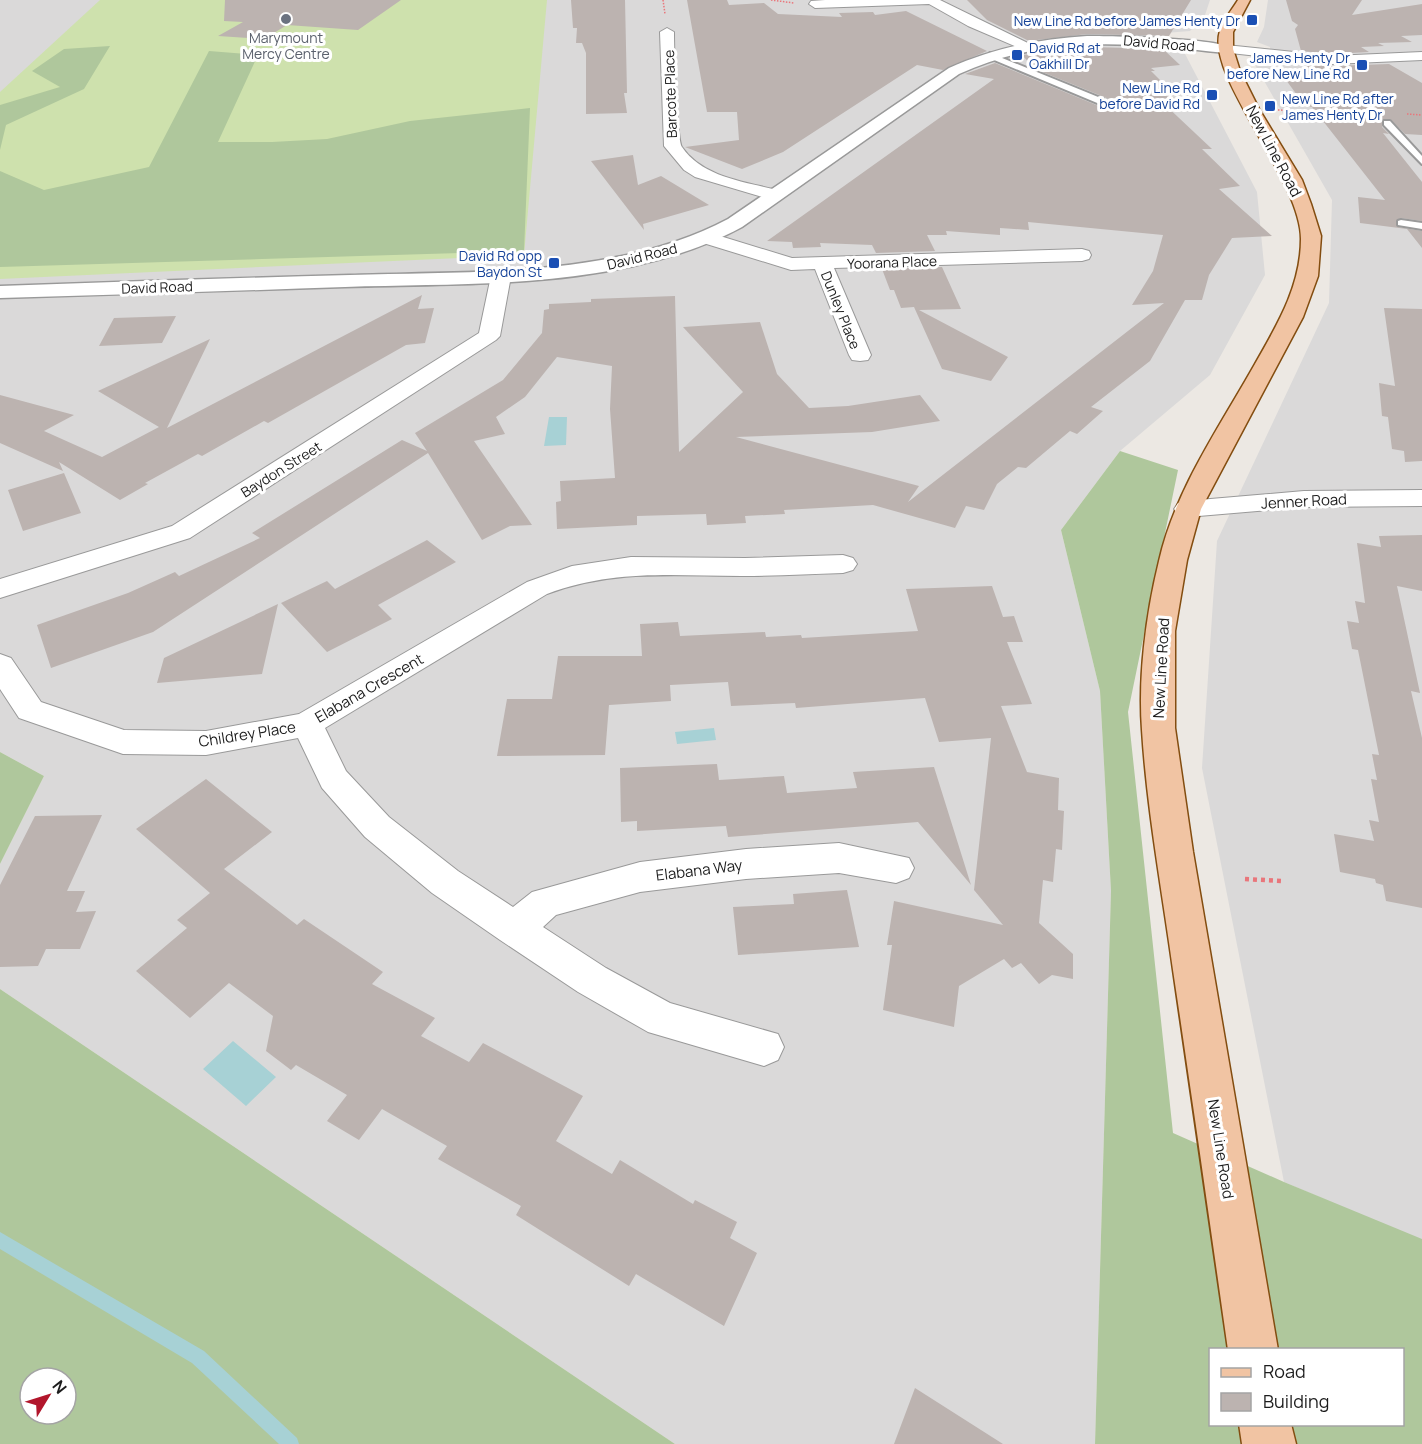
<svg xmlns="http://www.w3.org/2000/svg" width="1422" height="1444" font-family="Manrope,sans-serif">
	<rect width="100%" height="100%" fill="#ece8e3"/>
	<path fill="#dad9d9" d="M0,0H1210L1205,15L1190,31L1165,33L1159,49L1184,52L1257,192L1265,275L1210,375L1120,451L1061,530L1100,691L1111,891L1095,1444H675L0,989V864L44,776L0,752Z
		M1268,0H1422V1241L1284,1182L1202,768L1217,541L1329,303L1332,200L1255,65L1272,62L1270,47L1257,42L1264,27Z"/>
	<path fill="#cee1ad" d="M100,0H547L524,255L0,279V92Z"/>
	<path fill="#afc79c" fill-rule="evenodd" d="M110,46L84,89L6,125L0,150V105L60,87L32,71L64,49Z
		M209,51L258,55L218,142H272L327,139L410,121L530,108L524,251L0,267V171L44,190L149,167Z
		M1120,451L1178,470L1128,712L1173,1133L1284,1182L1422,1239V1444H1095L1111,891L1100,691L1061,530ZM1210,1350H1402V1424H1210Z
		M0,752L44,776L0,864Z
		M0,989L675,1444H0ZM30,1378H66V1414H30Z"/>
	<path fill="#a7d1d5" d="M549,417H567L566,445L544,446Z
		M714,728L716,740L677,744L675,732Z
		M233,1041L276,1077L246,1106L203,1069Z"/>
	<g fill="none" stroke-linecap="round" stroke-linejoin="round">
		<path fill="#a7d1d5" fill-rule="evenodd" d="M0,1232L204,1351L297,1438L299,1444H279L192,1363L0,1249Z"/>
	</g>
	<path fill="#bcb3b0" d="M225,0H401L358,30L287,25L264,39L218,36L243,22L224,21Z
		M571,0H625L627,93H624L627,113L586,114V53L582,43H576L577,28H573Z
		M687,0H727L729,5L764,3L778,14L842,17L839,13L873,12L875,15L906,11L987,51L943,70L917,65L783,152L742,169L685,147L739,140L737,112H707Z
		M967,0H1191L1169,36L1087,34L1029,41L987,20Z
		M1286,0H1362L1352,15L1422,4V35L1401,36L1412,42L1378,43L1384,46L1361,47L1369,52L1332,54L1301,51L1295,29L1298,25L1292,21Z
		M1091,47L1163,49L1180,65L1151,68L1155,71H1151L1176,96H1172L1177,100L1161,101L1212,149H1202L1240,186L1219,189L1272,236L1232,238L1209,275L1202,300H1185L1150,361L1091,407L1103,411L1077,434L1070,431L1026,468L1018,467L997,484L984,510L966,506L955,528L873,505L784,510L785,514L745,516L746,523L707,525L706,514L637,516V525L557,529L556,502L561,501L560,481L615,478L610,409L612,366L557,357L525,397L496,417L505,434L474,441L532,525L510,526L482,540L428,453L153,632L51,668L37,625L128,593L175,572L179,576L260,538L252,533L402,440L427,451L415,433L503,380L542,333L544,310L549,309V304L591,302V299L675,296L679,452L743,392L683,327L760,322L777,374L809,408L848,406L920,395L940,421L872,432L736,437L919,486L908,502L1164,303L1132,305L1153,271L1163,235L1028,222L1029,230L1000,228V235L946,231L947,235H927L935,251L876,253L872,245L820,243L821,247L793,248L792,242L767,241L994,79L965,74L995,63L1101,107L1110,105L1109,99L1035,69L1022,55Z
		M1305,63L1332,66L1389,64L1422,83V135L1405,134L1390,119L1382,121V127L1389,134L1383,133L1422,182V221L1401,218L1396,221L1398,227L1422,231V248L1407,229L1360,223L1358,197L1385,200L1312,107L1305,106L1278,69L1307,68Z
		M633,155L638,185L661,176L709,205L643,224L644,230L591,161Z
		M942,267L961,309L919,310L1008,357L991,381L942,369L914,307L901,308L894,290H890L882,269Z
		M422,295L418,309L434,308L425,343L406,345L268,423L264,421L202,456L198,454L145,483L148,484L120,500L59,462L63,471L0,443V395L74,415L44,431L102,457L159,427L98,391L210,339L167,428Z
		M1384,308L1422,309V461L1405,462L1404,451L1392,449L1388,417L1382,416L1379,383L1395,386Z
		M176,316L162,343L99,346L114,318Z
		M64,473L81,513L23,531L8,490Z
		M1422,535V591L1397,586L1420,693L1411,691L1422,738V908L1386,901L1383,885L1376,883L1375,879L1340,872L1334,834L1374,841L1369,820L1379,822L1371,779L1377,780L1372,754L1379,755L1358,650L1352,649L1347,621L1359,623L1355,601L1365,603L1357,543L1381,547L1379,536Z
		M427,540L456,562L378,605L392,619L327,652L281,603L327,581L335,589Z
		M992,586L1003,617L1014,616L1023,642H1007L1032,704L1001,706L1027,772L1059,778L1058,810L1064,811L1062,850L1056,849L1053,882L1043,880L1039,923L1073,954V979L1052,975L1039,984L1021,963L1012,968L1004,959L959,986L954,1027L883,1010L892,945H887L894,901L1003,925L974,890L991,738L939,742L925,698L796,708L795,703L731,706L728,682L670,685L671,701L609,705L605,755L497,756L507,699H552L558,656H642L640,624L678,622L680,636L765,632L766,637L801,635L802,638L918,631L906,589Z
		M278,604L262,674L157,683L164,658Z
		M717,764L719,780L784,776L787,793L857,788L853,772L934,767L971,885L918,822L728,837L726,826L637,831V821L621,822L620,768Z
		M206,779L272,832L224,869L297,925L304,919L383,972L372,984L435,1018L421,1036L469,1062L483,1043L583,1096L556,1141L612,1174L620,1160L693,1204L695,1200L737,1222L730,1238L757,1253L724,1326L636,1274L629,1286L516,1215L521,1206L438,1159L447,1146L382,1109L359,1140L327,1121L347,1095L296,1065L291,1070L266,1051L273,1016L229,983L190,1018L136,971L187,928L177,920L210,893L136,829Z
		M102,815L67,891H85L76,912L96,911L80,949H46L38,966L0,967V885L35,816Z
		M847,890L859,947L738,955L733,907L794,904L793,894Z
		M915,1388L1003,1444H894Z"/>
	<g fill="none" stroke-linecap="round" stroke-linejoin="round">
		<g stroke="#999" stroke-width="4">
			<path id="service" d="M990,53L1108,101L1109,103L1102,105L987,57Z
				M1384,121H1390L1422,156V164L1384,125Z
				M1401,220L1422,223V229L1398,225V221Z"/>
		</g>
		<g stroke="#999" stroke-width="2">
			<path id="minor" d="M825,0H940L1036,47L1034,50H1024L968,26L929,4L815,8L809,4L811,1Z
				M667,28L674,32C674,48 677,140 682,147C703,178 747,182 781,191L784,195L781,199H769L695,177L684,170L664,146L660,32Z
				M1226,45L1332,56L1422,52V60L1332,64L1221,52L1219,49L1221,46Z
				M707,232L792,258L1082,249L1089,251L1091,255L1089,259L1082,261L834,268L871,355L868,360L860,361L852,360L849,355L815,269L791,270L700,242L698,238L700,234Z
				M501,270L508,272L511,276L500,336L496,340L190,538L0,598V579L172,526L479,333L491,276L494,272Z
				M1422,490V506L1304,507L1187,517L1178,515L1174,509L1178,503L1187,501L1304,491Z
				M843,555L853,558L857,564L853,570L843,573C809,574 776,576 742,576C672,576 614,569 547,594L325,728L346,771L389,817L458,871L513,907L532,892L640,862L746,849L839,843L909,858L914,868L909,878L896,883L839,873L746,879L640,892L556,915L543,927L606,968L670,1003L778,1034L784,1047L778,1060L764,1066L648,1032L578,992L500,940L432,893L365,837L322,788L298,738L206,755L123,754L19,718L0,689V654L11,658L41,702L124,730L206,731L299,714L527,582L572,566L631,557L745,558Z"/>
		</g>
		<g stroke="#999" stroke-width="3">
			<path id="tertiary" d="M1087,36C1109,36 1222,38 1233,49L1226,53C1131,43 1049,33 959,74L742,227C626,290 474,283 345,287C230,291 115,295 0,298V286C117,282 233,278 350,275C473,271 617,278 728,219L949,68C994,48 1038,39 1087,36Z"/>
		</g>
		<g stroke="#834d10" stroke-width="3">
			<path id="primary" d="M1238,0H1250L1233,32V49L1240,71L1259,109L1302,180L1311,204L1321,236L1318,276L1303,317L1201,509L1187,560L1175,631V728L1193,852L1278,1350H1228C1210,1223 1192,1096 1173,970C1162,890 1147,810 1142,730C1138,676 1146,614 1159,561C1175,490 1219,428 1255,364C1277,325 1301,286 1301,239C1301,179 1205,76 1220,31C1223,20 1232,10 1238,0Z
				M1239,1424H1291L1296,1444H1242Z"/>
		</g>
		<path stroke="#e9767b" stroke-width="1.5" stroke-dasharray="1.5 1.5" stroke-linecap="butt" d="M663,0L665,14
			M771,0L794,3
			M1278,110L1370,113
			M1407,114L1422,115"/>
		<path stroke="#e9767b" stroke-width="4.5" stroke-dasharray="4 4" stroke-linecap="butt" d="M1245,879L1283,881"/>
		<use href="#service" fill="#fff" fill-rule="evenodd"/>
		<use href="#minor" fill="#fff" fill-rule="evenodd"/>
		<use href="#tertiary" fill="#fff" fill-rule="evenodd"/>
		<use href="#primary" fill="#f1c4a3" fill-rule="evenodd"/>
	</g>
	<circle fill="#6b7280" stroke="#fff" stroke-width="2" cx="286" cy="19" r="6"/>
	<g fill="#1a4fb4" stroke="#fff" stroke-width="2">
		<rect x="1246" y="14" width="12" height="12" rx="3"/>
		<rect x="1011" y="49" width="12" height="12" rx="3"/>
		<rect x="1356" y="59" width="12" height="12" rx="3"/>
		<rect x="1206" y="89" width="12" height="12" rx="3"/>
		<rect x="1264" y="100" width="12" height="12" rx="3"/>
		<rect x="548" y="257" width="12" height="12" rx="3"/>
	</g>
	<g text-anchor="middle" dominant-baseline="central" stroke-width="6" stroke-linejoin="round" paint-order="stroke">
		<g font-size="14" fill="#164399" stroke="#fff" text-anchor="end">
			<text x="1240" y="20">New Line Rd before James Henty Dr</text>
			<text x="1029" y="47" text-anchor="start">David Rd at<tspan x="1029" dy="16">Oakhill Dr</tspan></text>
			<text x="1350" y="57">James Henty Dr<tspan x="1350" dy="16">before New Line Rd</tspan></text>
			<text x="1200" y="87">New Line Rd<tspan x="1200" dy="16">before David Rd</tspan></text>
			<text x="1282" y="98" text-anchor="start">New Line Rd after<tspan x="1282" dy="16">James Henty Dr</tspan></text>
			<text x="542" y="255">David Rd opp<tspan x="542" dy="16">Baydon St</tspan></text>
		</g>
		<g font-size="14" fill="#5b616d" stroke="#fff">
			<text x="286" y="37">Marymount<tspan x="286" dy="16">Mercy Centre</tspan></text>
		</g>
		<g font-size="14" fill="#1c1c1c" stroke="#fff">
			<text transform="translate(1159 43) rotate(5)">David Road</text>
			<text transform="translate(670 94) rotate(-92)">Barcote Place</text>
			<text transform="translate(642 256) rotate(-14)">David Road</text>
			<text transform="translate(892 262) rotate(-2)">Yoorana Place</text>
			<text transform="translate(157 287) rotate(-2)">David Road</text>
			<text transform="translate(841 310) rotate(68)">Dunley Place</text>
			<text transform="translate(281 469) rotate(-32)">Baydon Street</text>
		</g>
		<g font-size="15" fill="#1c1c1c" stroke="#fff">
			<text transform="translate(1274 151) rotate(62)">New Line Road</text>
			<text transform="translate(1304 501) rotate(-3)">Jenner Road</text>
			<text transform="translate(1161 668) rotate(-87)">New Line Road</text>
			<text transform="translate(369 688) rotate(-30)">Elabana Crescent</text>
			<text transform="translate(247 734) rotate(-9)">Childrey Place</text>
			<text transform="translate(699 870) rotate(-7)">Elabana Way</text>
			<text transform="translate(1221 1149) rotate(81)">New Line Road</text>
		</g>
	</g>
	<rect x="1209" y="1348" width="195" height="78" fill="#ffffff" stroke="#a4a4a4" stroke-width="1.5"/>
	<rect x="1221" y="1368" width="30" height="9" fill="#f1c4a3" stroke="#a4a4a4" stroke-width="1.5"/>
	<text x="1263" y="1378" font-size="18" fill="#1c1c1c">Road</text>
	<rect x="1221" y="1393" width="30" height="18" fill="#bcb3b0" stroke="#a4a4a4" stroke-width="1.5"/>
	<text x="1263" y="1408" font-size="18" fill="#1c1c1c">Building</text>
	<g transform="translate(48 1396) rotate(52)"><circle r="28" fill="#ffffff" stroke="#a4a4a4" stroke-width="1.5"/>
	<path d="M0-4.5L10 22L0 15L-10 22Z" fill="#b2162c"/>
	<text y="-9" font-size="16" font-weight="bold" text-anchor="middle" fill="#1c1c1c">N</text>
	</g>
</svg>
